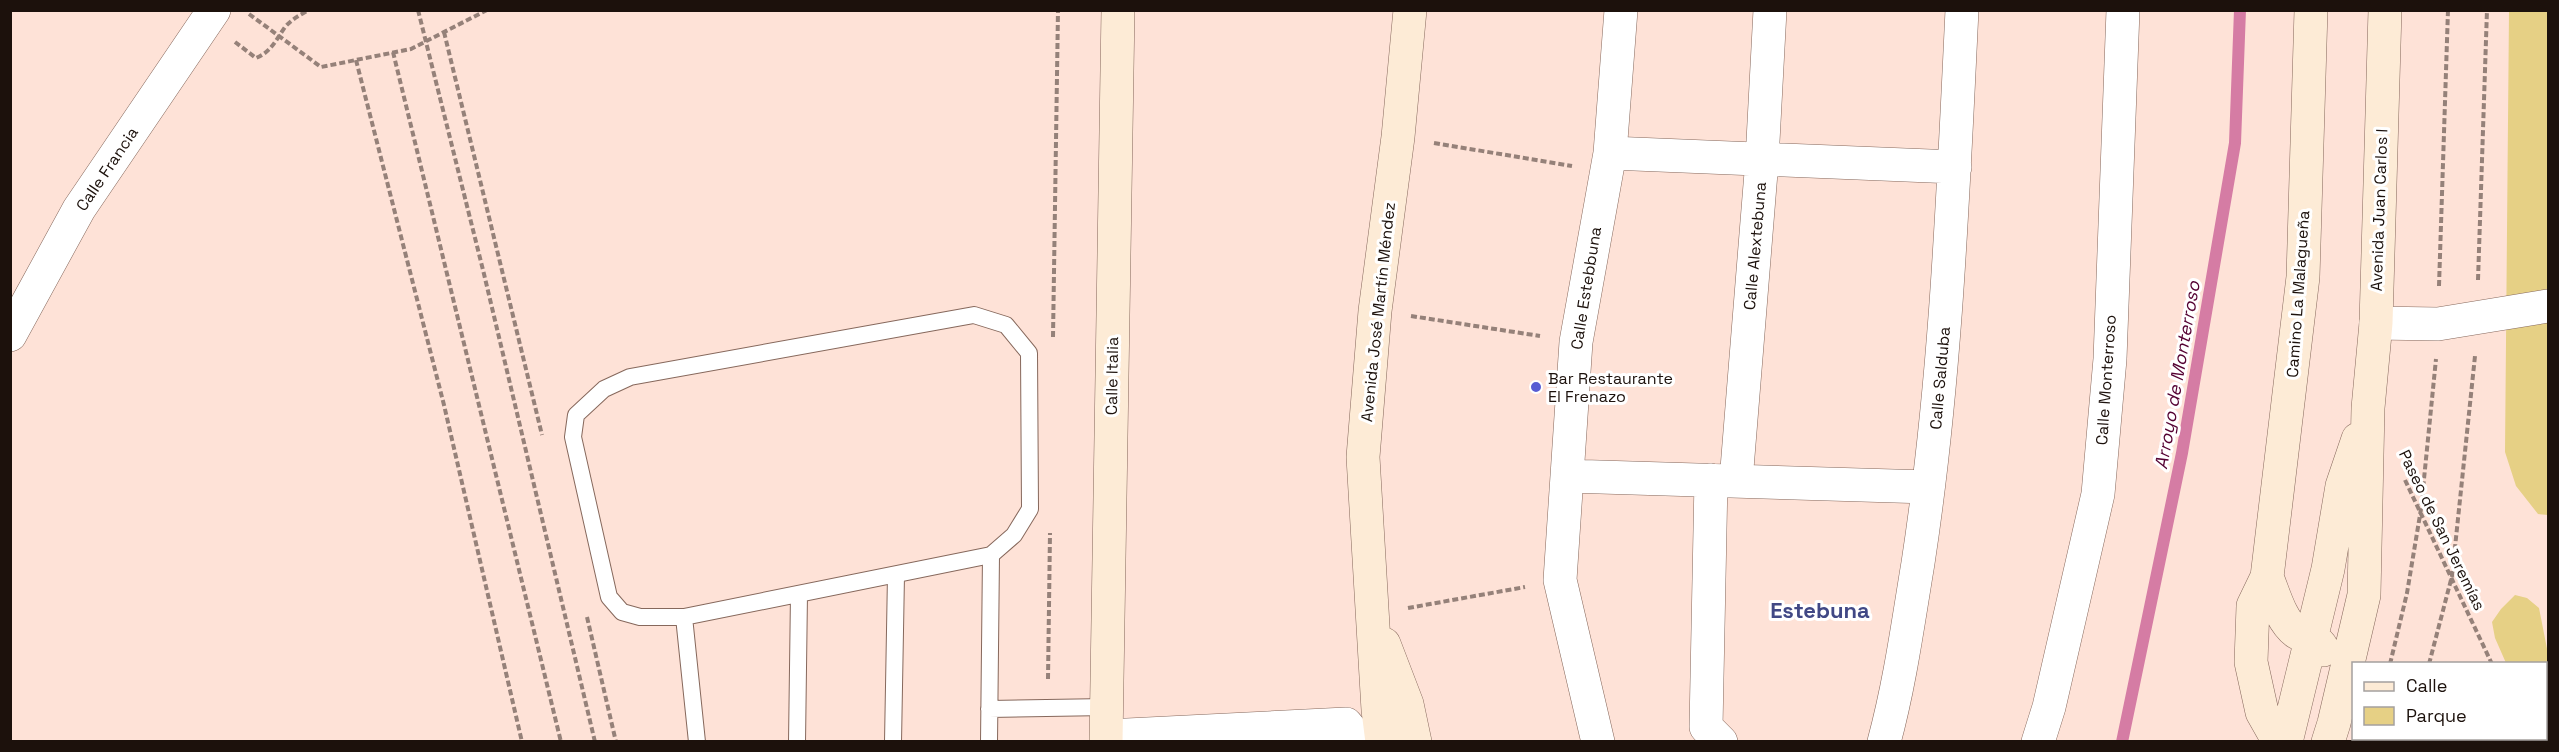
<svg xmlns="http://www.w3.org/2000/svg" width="2559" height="752" font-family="'Space Grotesk',sans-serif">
	<rect width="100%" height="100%" fill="#fee2d7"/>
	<path fill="#e6d085" d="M2509,11H2548V515L2538,514L2516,486L2505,452Z
		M2515,595L2527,598L2539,608L2548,654V741H2542L2540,739L2546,738V664L2506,663L2495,638L2492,622L2501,609Z"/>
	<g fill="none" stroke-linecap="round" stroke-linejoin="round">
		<path stroke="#d57ca4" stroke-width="12" d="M2122,742L2182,453L2235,143L2240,10"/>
		<g stroke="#86685c" stroke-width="18">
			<path id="lane" d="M684,617L697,742
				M989,709L1107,707
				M797,742L799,594
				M893,742L896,575
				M989,742L991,555L684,617H640L622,612L609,597L573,437L576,415L604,389L630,377L974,315L1006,325L1029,353L1030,509L1014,535L991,555"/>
		</g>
		<g stroke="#86685c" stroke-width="34">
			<path id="street" d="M1610,153L1955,167
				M2376,323L2438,324L2548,306
				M10,335L79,209L214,10
				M1567,476L1928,487
				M1711,480L1706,727L1721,742
				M1736,481L1762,160L1770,10
				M1107,736L1346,724L1361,742
				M1598,742L1560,580L1576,342L1610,153L1621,10
				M1884,742C1900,683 1908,623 1918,563C1946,380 1953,195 1962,10
				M2038,742L2049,707L2098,494L2110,359L2123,10"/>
		</g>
		<g stroke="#86685c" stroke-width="34">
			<path id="secondary" d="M2267,577C2274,594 2281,621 2296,632C2306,639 2319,638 2323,650
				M1384,644L1407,704L1415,742
				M1106,742L1118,10
				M1382,742L1378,710L1363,457L1375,311L1398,137L1410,10
				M2279,742L2262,712L2251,662L2253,606L2267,577L2303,277L2311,10
				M2286,742L2328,569L2342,486L2358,439
				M2328,742L2334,723L2364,595L2368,408L2376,323L2385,10"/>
		</g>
		<path stroke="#958179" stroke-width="4" stroke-dasharray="6 3" stroke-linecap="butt" d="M418,10L484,274L595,742
			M249,14L321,67L411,49L487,10
			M444,32L542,435
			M235,42L256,58C271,52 276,40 285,27C292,19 300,15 309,10
			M393,52L561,742
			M356,60L444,405L522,742
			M1434,143L1572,166
			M2478,280L2487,10
			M2439,286L2448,10
			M1411,316L1540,336
			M1053,337L1058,10
			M2405,480L2492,664
			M1408,608L1525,587
			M587,617L616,742
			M2390,664L2407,593L2421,509L2436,359
			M2429,664L2452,576L2475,356
			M1048,679L1050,533
			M2526,738L2528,742
			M2407,742L2408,738"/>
		<use href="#lane" stroke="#fff" stroke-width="16"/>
		<use href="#street" stroke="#fff" stroke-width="33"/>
		<use href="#secondary" stroke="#fdebd6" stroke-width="33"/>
	</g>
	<circle fill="#575cd3" stroke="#fff" stroke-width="2" cx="1536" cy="387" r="6"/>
	<g text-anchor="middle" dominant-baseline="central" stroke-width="6" stroke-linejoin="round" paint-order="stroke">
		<g font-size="16" fill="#1c110c" stroke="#fff">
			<text transform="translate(107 169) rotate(-56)">Calle Francia</text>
			<text transform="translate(2379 210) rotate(-88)">Avenida Juan Carlos I</text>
			<text transform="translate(1755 246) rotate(-85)">Calle Alextebuna</text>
			<text transform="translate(1586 288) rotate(-81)">Calle Estebbuna</text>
			<text transform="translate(2298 294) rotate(-86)">Camino La Malagueña</text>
			<text transform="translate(1378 312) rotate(-84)">Avenida José Martín Méndez</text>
			<text transform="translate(1112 376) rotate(-89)">Calle Italia</text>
			<text transform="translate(1940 378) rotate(-85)">Calle Salduba</text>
			<text transform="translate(2106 380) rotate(-86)">Calle Monterroso</text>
			<text transform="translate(2442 530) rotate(64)">Paseo de San Jeremías</text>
		</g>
		<g font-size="16" fill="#1c110c" stroke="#fff" text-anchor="start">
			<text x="1548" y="378">Bar Restaurante<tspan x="1548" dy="18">El Frenazo</tspan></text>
		</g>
		<g font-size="18" font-style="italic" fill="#540132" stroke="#fff">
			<text transform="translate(2177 375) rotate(-80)">Arroyo de Monterroso</text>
		</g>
		<g font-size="22" font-weight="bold" fill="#414885" stroke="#fff">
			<text x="1820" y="610">Estebuna</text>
		</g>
	</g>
	<rect width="2559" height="752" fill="none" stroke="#1c110c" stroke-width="24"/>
	<rect x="2352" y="662" width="195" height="78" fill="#ffffff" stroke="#a4a09e" stroke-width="1.5"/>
	<rect x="2364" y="682" width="30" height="9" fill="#fdebd6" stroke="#a4a09e" stroke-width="1.5"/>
	<text x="2406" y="692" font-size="18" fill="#1c110c">Calle</text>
	<rect x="2364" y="707" width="30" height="18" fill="#e6d085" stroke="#a4a09e" stroke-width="1.5"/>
	<text x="2406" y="722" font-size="18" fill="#1c110c">Parque</text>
</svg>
